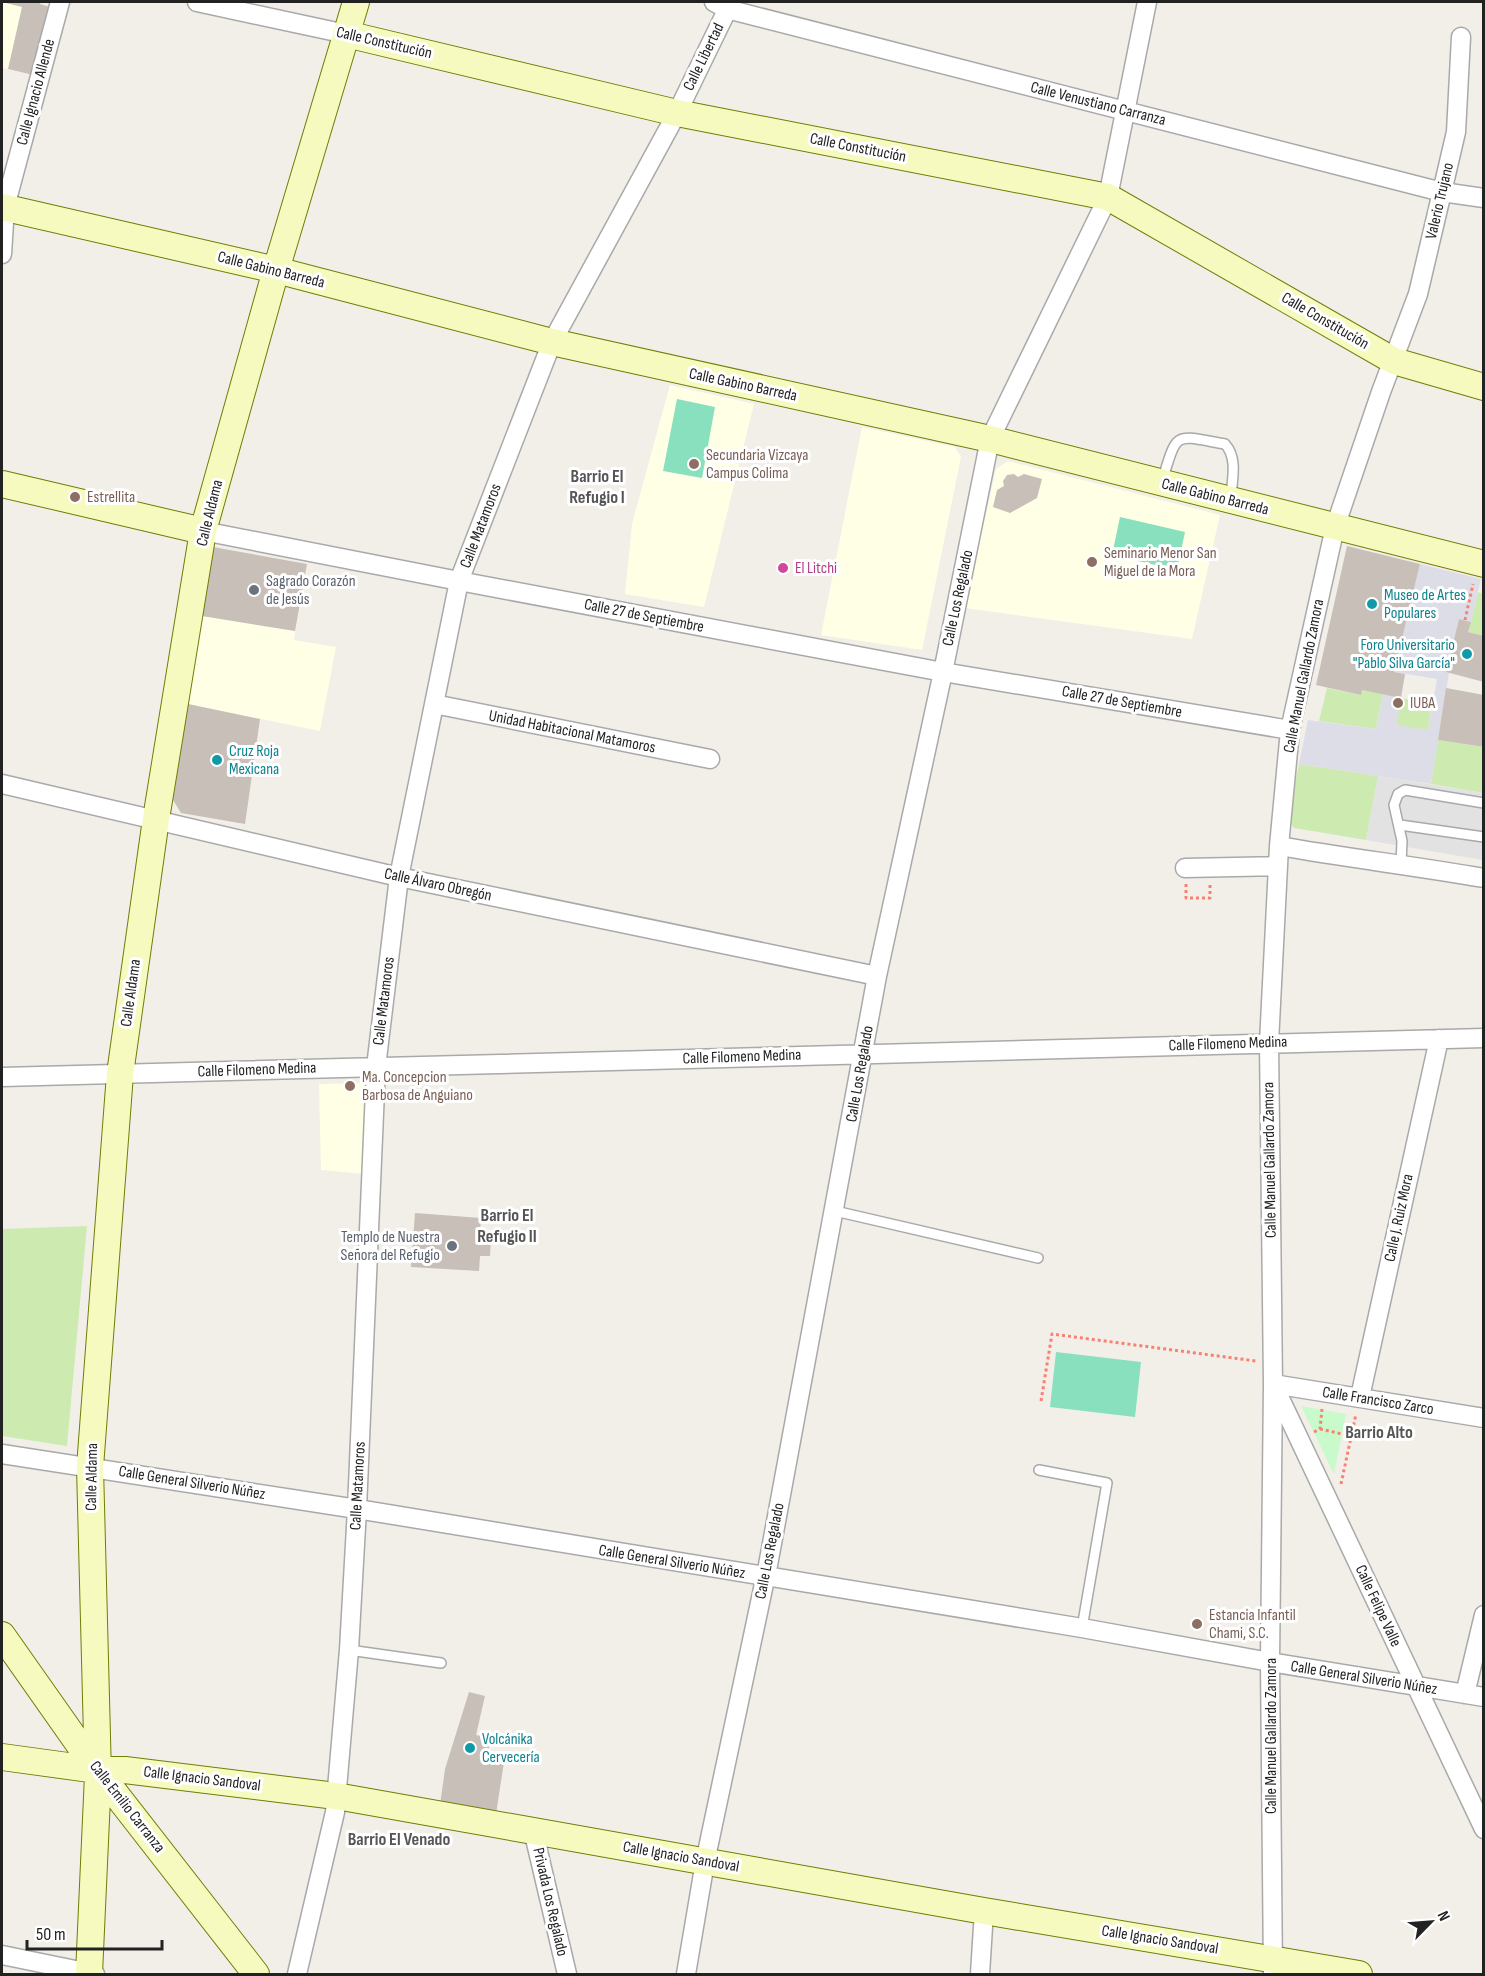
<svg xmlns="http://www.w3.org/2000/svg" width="1485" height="1976" font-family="'Sofia Sans Condensed',sans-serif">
	<rect width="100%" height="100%" fill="#f2efe9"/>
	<path fill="#ffffe5" d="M2,2H41L40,5L53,8L37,76L2,68Z
		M670,385L754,404L704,607L625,594L632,524Z
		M862,427L955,447L961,457L922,650L821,635Z
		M1008,461L1220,515L1192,639L965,608L996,469Z
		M202,616L295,631L294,640L336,647L320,731L188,704Z
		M367,1083L364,1174L321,1170L319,1084Z"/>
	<path fill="#cdebb0" d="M1478,592L1483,594V636L1468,632Z
		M1327,688L1360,695L1362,690L1383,694L1376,729L1319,721Z
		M1401,698L1432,704L1428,731L1396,725Z
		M1438,740L1483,747V793L1431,784Z
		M1299,764L1378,776L1366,840L1294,828L1288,818Z
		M87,1226L67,1446L2,1436V1229Z"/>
	<path fill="#c8facc" d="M1301,1406L1346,1414L1334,1474Z"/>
	<path fill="#88e0be" d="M677,399L715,407L702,478L663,471Z
		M1120,517L1185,532L1177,570L1112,555Z
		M1056,1352L1141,1362L1135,1417L1050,1407Z"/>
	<path fill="#e2e2e2" d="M1378,776L1483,793V860L1366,840Z"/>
	<path fill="#dddde8" d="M1420,564L1481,579L1471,622L1459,619L1446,671L1449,673L1431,784L1299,764L1308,720L1376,729L1383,694L1401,698L1397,725L1428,730L1437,679L1394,672Z"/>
	<path fill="#c7bfb8" d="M2,2H41L40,4L53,8L37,76L8,69L22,7Z
		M1014,474L1018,477L1024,474L1042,479L1037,498L1010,513L993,507L997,490L1004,486L1003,481L1007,475Z
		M1347,546L1420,564L1394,672L1405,674L1401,698L1362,690L1361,695L1316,685Z
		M213,547L307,564L295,631L202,616Z
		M1459,619L1471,622L1468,632L1484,636V682L1446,672Z
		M1446,688L1484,695V747L1438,740Z
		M188,704L260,719L245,824L181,813L173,800Z
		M415,1213L481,1218L480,1235L491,1236L490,1256H480L479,1271L411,1267Z
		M469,1692L485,1696L476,1735L491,1738L487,1758L504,1762L496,1814L440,1805L445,1769Z"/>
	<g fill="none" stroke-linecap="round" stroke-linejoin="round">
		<g stroke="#a9a9a9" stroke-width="12">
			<path id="lane" d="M1162,481C1178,430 1173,435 1225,444C1238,458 1232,480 1231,497
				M1400,825L1484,837
				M1401,864L1402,841L1394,805L1398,794L1405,790L1484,803
				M835,1211L1038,1258
				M1039,1470L1107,1483L1082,1628
				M349,1650L441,1663"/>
		</g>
		<g stroke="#a9a9a9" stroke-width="21">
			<path id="street" d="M197,2L346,34
				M714,2L727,9L1442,192L1484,198
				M2,254L5,207L60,2
				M203,531L459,581L943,672L1290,730
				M434,704L710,759
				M2,784L399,877L877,976
				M1279,846C1347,858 1415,866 1484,878
				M1185,868L1278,866
				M2,1077L1484,1038
				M1273,1384L1484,1418
				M1275,1388L1484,1829
				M1360,1397L1439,1039
				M2,1454L357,1509L1082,1628L1270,1662L1484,1697
				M1465,1694L1484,1615
				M533,1830L567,1974
				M2,1955L95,1974
				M297,1974L335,1812L349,1650L357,1509L376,1067L399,877L459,581L552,342L677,113L731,2
				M686,1974L705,1862L768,1565L877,976L943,672L990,439L1108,197L1147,2
				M980,1974L984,1911
				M1273,1974L1270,1662L1273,1384L1269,1043L1279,846L1290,730L1335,527L1381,392L1418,294L1442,192L1456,132L1461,37"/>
		</g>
		<g stroke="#707d05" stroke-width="28">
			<path id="secondary" d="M346,34L677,113L1108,197L1394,361L1484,387
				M2,207L276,270L552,342L990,439L1484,564
				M2,484L203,531
				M2,1635L97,1770L256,1974
				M2,1757L97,1770H125L336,1796L984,1911L1359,1974
				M89,1974L98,1775L90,1467L120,1074L156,819L203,531L276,270L356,2"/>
		</g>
		<path stroke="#fa8072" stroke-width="3" stroke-dasharray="3 3" stroke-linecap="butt" d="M1465,620L1473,584
			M1186,884V898H1210V884
			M1041,1401L1052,1334L1256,1361
			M1320,1429L1351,1436
			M1314,1432L1320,1429L1322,1409
			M1341,1484L1356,1414"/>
		<use href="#lane" stroke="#fff" stroke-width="9"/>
		<use href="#street" stroke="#fff" stroke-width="18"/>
		<use href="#secondary" stroke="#f7fabf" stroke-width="26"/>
	</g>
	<g fill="#8d6e63" stroke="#fff" stroke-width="2">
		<circle cx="694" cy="464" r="6"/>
		<circle cx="75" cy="497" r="6"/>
		<circle cx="1092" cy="562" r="6"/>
		<circle cx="1398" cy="703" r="6"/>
		<circle cx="350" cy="1086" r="6"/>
		<circle cx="1197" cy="1624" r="6"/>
	</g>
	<circle fill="#d1479c" stroke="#fff" stroke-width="2" cx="783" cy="568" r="6"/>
	<g fill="#6b7280" stroke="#fff" stroke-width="2">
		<circle cx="254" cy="590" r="6"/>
		<circle cx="452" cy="1246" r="6"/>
	</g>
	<g fill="#0f9aa8" stroke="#fff" stroke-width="2">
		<circle cx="1372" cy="604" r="6"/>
		<circle cx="1467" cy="654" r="6"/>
		<circle cx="217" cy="760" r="6"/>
		<circle cx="470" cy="1748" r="6"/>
	</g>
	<g text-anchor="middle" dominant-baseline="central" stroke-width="6" stroke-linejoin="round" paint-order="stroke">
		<g font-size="16" fill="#222" stroke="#fff">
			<text transform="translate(384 43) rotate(13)">Calle Constitución</text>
			<text transform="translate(704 57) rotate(-64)">Calle Libertad</text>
			<text transform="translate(36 92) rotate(-75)">Calle Ignacio Allende</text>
			<text transform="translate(1098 104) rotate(14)">Calle Venustiano Carranza</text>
			<text transform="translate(858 148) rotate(11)">Calle Constitución</text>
			<text transform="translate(1440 201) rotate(-77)">Valerio Trujano</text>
			<text transform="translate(271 270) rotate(14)">Calle Gabino Barreda</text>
			<text transform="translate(1325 321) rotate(30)">Calle Constitución</text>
			<text transform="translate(743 385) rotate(12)">Calle Gabino Barreda</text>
			<text transform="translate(1215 497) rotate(14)">Calle Gabino Barreda</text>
			<text transform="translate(210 513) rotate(-76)">Calle Aldama</text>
			<text transform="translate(481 526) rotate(-69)">Calle Matamoros</text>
			<text transform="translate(958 598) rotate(-78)">Calle Los Regalado</text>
			<text transform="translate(644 616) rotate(11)">Calle 27 de Septiembre</text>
			<text transform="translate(1304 676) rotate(-79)">Calle Manuel Gallardo Zamora</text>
			<text transform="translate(1122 702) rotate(10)">Calle 27 de Septiembre</text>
			<text transform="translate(572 732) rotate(11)">Unidad Habitacional Matamoros</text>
			<text transform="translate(438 885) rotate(12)">Calle Álvaro Obregón</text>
			<text transform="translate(131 993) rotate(-82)">Calle Aldama</text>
			<text transform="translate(384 1001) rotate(-83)">Calle Matamoros</text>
			<text transform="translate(1228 1044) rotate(-2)">Calle Filomeno Medina</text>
			<text transform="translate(742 1057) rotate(-2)">Calle Filomeno Medina</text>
			<text transform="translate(257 1070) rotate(-2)">Calle Filomeno Medina</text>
			<text transform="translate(860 1074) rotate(-80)">Calle Los Regalado</text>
			<text transform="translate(1270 1160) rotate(-91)">Calle Manuel Gallardo Zamora</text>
			<text transform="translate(1399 1218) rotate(-78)">Calle J. Ruiz Mora</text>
			<text transform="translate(1378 1401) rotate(9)">Calle Francisco Zarco</text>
			<text transform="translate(92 1477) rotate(-89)">Calle Aldama</text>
			<text transform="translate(192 1483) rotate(9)">Calle General Silverio Núñez</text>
			<text transform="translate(358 1486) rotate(-87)">Calle Matamoros</text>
			<text transform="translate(770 1551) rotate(-79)">Calle Los Regalado</text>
			<text transform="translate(672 1562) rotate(9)">Calle General Silverio Núñez</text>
			<text transform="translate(1378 1606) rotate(65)">Calle Felipe Valle</text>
			<text transform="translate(1364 1678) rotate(9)">Calle General Silverio Núñez</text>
			<text transform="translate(1271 1736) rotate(-90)">Calle Manuel Gallardo Zamora</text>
			<text transform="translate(202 1779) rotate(7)">Calle Ignacio Sandoval</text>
			<text transform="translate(127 1807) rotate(52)">Calle Emilio Carranza</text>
			<text transform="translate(681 1857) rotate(10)">Calle Ignacio Sandoval</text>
			<text transform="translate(550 1902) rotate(77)">Privada Los Regalado</text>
			<text transform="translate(1160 1940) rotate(9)">Calle Ignacio Sandoval</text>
		</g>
		<g font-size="16" fill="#785e54" stroke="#fff" text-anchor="start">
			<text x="706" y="455">Secundaria Vizcaya<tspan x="706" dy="18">Campus Colima</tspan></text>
			<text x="87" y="497">Estrellita</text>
			<text x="1104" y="553">Seminario Menor San<tspan x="1104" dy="18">Miguel de la Mora</tspan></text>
			<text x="1410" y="703">IUBA</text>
			<text x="362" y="1077">Ma. Concepcion<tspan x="362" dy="18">Barbosa de Anguiano</tspan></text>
			<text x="1209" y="1615">Estancia Infantil<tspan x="1209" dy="18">Chami, S.C.</tspan></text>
		</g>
		<g font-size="16" fill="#b23c85" stroke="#fff" text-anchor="start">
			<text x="795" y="568">El Litchi</text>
		</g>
		<g font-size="16" fill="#5b616d" stroke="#fff" text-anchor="start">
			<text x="266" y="581">Sagrado Corazón<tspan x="266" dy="18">de Jesús</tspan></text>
			<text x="440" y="1237" text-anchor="end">Templo de Nuestra<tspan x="440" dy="18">Señora del Refugio</tspan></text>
		</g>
		<g font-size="16" fill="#0d838f" stroke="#fff" text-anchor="start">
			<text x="1384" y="595">Museo de Artes<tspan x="1384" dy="18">Populares</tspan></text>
			<text x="1455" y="645" text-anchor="end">Foro Universitario<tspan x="1455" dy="18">"Pablo Silva García"</tspan></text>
			<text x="229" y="751">Cruz Roja<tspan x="229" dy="18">Mexicana</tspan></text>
			<text x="482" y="1739">Volcánika<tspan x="482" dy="18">Cervecería</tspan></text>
		</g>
		<g font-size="18" font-weight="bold" fill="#555" stroke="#fff">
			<text x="597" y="476">Barrio El<tspan x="597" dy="21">Refugio I</tspan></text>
			<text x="507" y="1215">Barrio El<tspan x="507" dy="21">Refugio II</tspan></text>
			<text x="1379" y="1432">Barrio Alto</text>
			<text x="399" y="1839">Barrio El Venado</text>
		</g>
	</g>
	<rect width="1485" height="1976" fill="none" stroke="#222222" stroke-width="6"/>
	<g transform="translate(1431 1922) rotate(65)" stroke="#ffffff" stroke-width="4.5" paint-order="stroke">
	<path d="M0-4.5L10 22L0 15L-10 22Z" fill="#222222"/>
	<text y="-9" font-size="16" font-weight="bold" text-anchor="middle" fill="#222222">N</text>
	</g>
	<path d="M27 1940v9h135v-9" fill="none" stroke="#222222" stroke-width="3"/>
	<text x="36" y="1940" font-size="18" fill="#222222" stroke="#ffffff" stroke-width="4.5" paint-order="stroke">50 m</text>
</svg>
